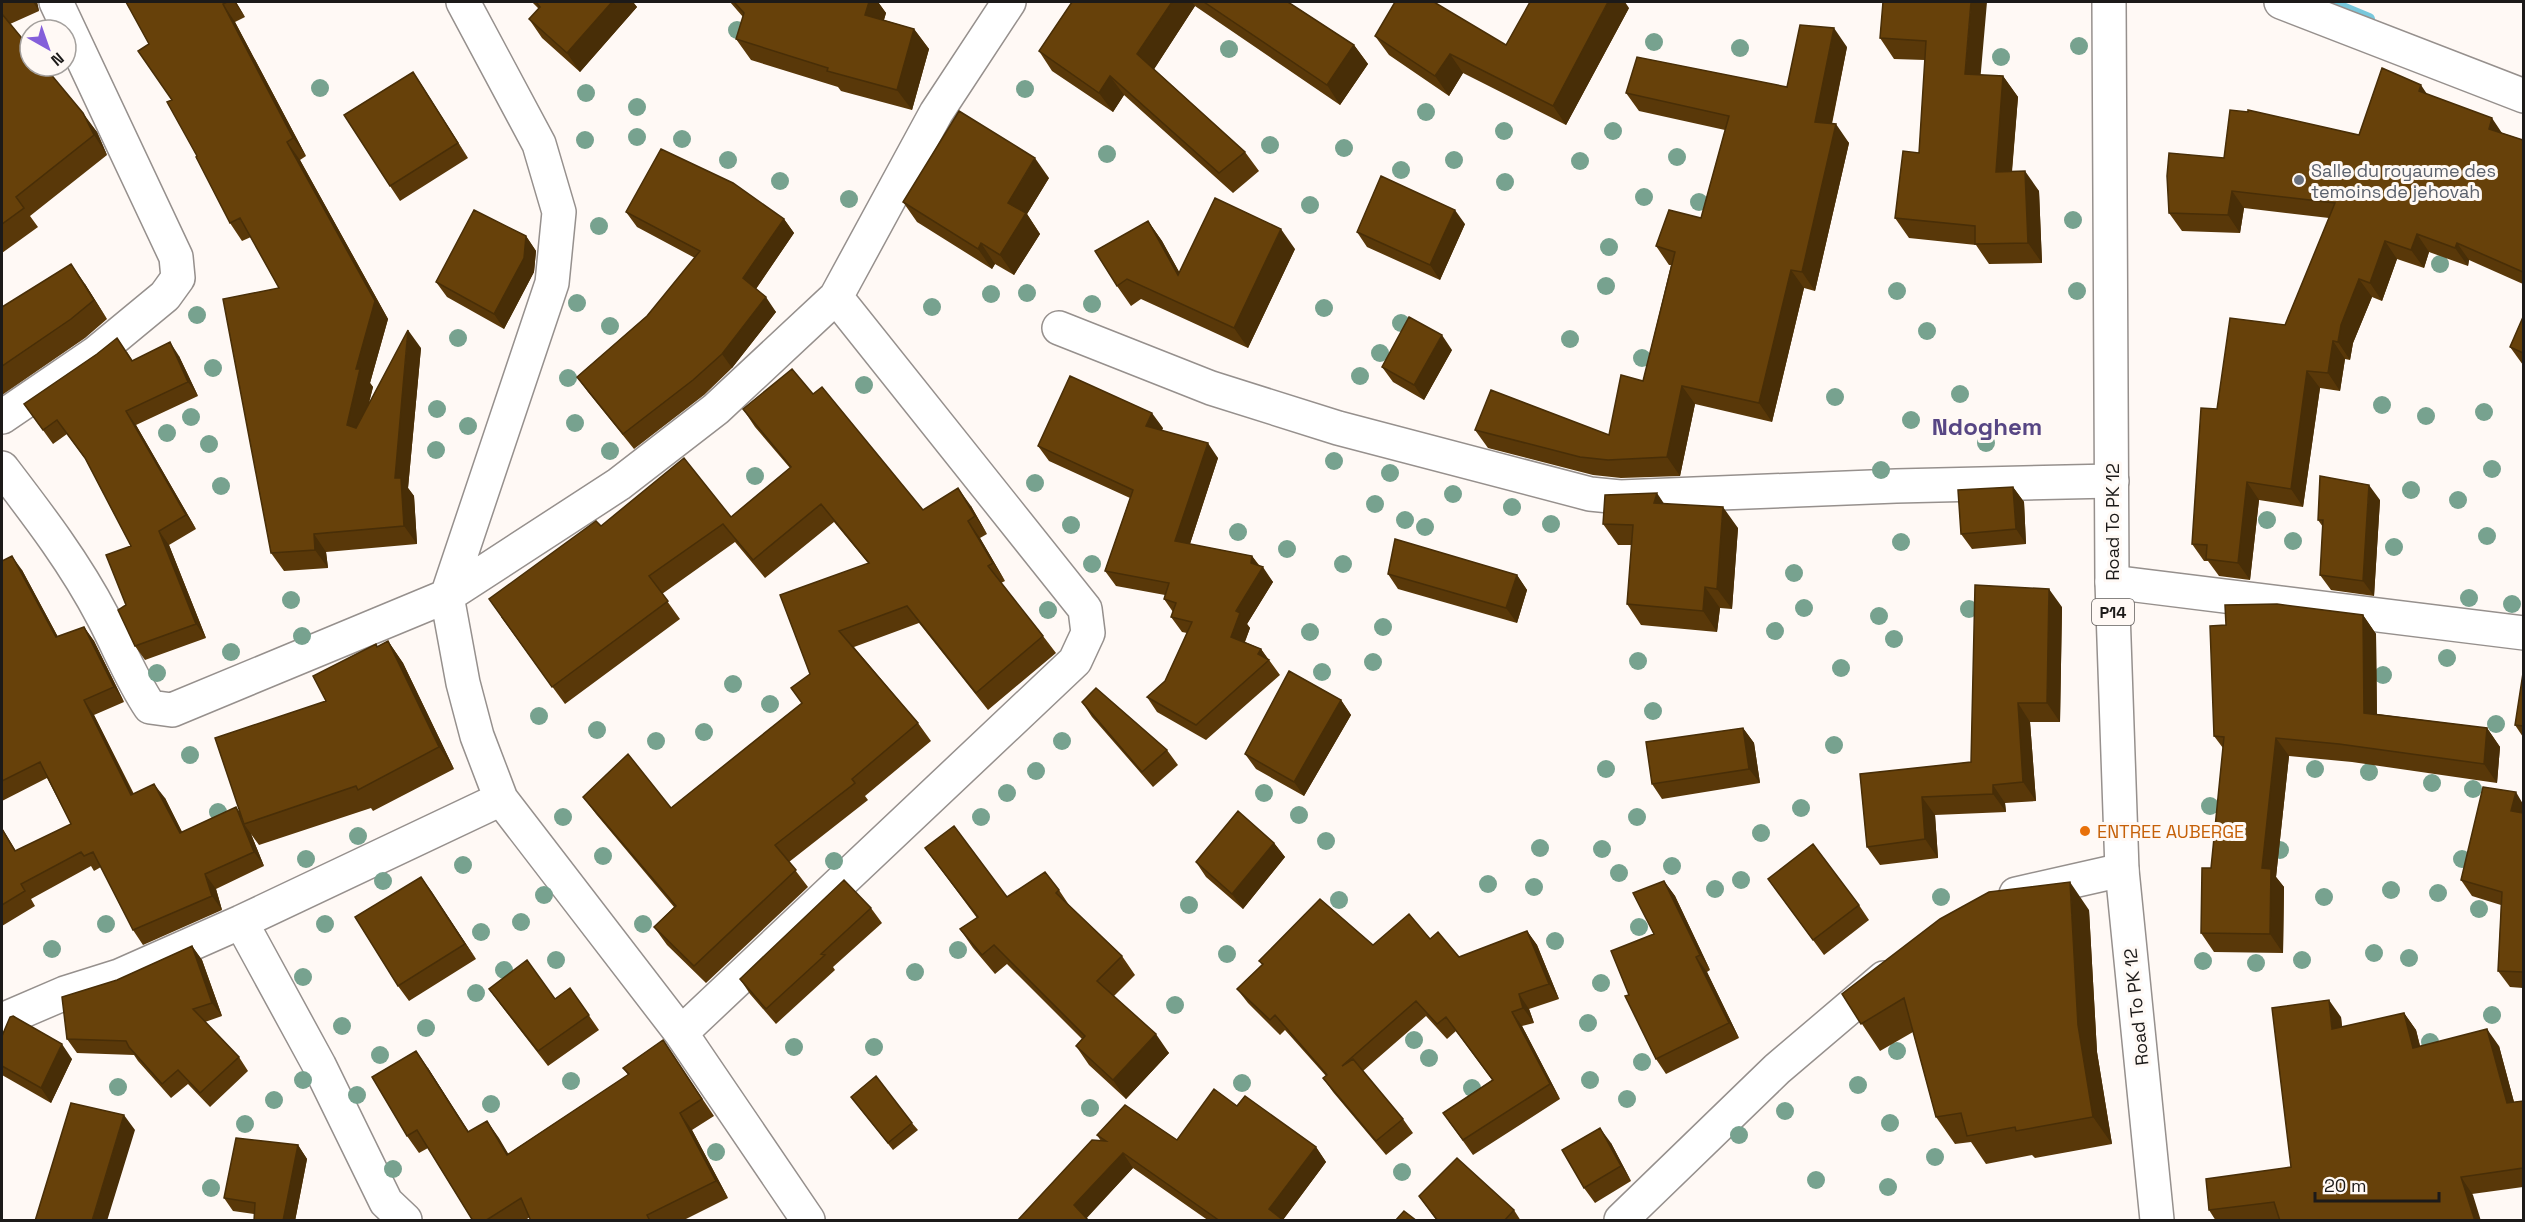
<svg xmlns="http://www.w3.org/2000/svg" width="2525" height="1222" font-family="'Space Grotesk',sans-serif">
	<rect width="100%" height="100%" fill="#fff9f5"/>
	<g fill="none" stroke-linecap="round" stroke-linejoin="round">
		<path stroke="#78c8dc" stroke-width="12" d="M2328,2L2369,19"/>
		<g stroke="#96908d" stroke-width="36">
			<path id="minor" d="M463,2L539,144L559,212L552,283L447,596L619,484L716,409L836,297
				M1059,328L1211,388L1338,428L1590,494L1620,497L1896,486L2112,481
				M2,417L96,353L165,296L178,278L176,257L56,2
				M2,468C38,515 75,563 103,617C119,647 131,679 150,707L172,710L447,596L463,683L477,736L501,799L681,1033L808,1220
				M2112,582L2524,633
				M241,922L319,1065L386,1202L405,1220
				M2,1020L65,993L119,976L241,922L501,799
				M681,1033L1075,661L1088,633L1085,609L836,297L936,113L1009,2"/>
		</g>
		<g stroke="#96908d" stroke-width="36">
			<path id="tertiary" d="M2281,2L2524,96
				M2016,894L2122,870
				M1621,1220L1777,1069L1884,978"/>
		</g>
		<g stroke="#96908d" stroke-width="36">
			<path id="primary" d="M2109,2L2112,582L2122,870L2157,1220"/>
		</g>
		<use href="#minor" stroke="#fff" stroke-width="33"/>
		<use href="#tertiary" stroke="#fff" stroke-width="33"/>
		<use href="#primary" stroke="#fff" stroke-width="33"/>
	</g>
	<g fill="#77a28f">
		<circle cx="737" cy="30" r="9"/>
		<circle cx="1654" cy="42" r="9"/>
		<circle cx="2079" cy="46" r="9"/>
		<circle cx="1740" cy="48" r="9"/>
		<circle cx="1229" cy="49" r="9"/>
		<circle cx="2001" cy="57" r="9"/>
		<circle cx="320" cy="88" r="9"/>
		<circle cx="1025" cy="89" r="9"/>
		<circle cx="586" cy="93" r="9"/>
		<circle cx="637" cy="107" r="9"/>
		<circle cx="1426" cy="112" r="9"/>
		<circle cx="1504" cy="131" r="9"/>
		<circle cx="1613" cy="131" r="9"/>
		<circle cx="637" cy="137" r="9"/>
		<circle cx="682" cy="139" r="9"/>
		<circle cx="585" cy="140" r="9"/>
		<circle cx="1270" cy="145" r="9"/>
		<circle cx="1344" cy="148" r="9"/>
		<circle cx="1107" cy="154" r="9"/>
		<circle cx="1677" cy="157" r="9"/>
		<circle cx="728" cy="160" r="9"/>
		<circle cx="1454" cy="160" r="9"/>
		<circle cx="1580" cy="161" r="9"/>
		<circle cx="1401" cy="170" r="9"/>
		<circle cx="780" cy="181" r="9"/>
		<circle cx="1505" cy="182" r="9"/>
		<circle cx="1644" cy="197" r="9"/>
		<circle cx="849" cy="199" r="9"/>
		<circle cx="1699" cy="202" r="9"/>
		<circle cx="1310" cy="205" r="9"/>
		<circle cx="2073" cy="220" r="9"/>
		<circle cx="599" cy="226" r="9"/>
		<circle cx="1609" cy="247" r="9"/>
		<circle cx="2440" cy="264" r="9"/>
		<circle cx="1606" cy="286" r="9"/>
		<circle cx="1897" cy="291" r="9"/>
		<circle cx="2077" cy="291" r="9"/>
		<circle cx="1027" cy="293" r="9"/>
		<circle cx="991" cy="294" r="9"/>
		<circle cx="577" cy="303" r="9"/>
		<circle cx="1092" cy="304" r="9"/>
		<circle cx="932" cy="307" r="9"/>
		<circle cx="1324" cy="308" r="9"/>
		<circle cx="197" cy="315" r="9"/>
		<circle cx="1401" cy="323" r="9"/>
		<circle cx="610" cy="326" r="9"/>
		<circle cx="1927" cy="331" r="9"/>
		<circle cx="458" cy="338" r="9"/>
		<circle cx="1570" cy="339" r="9"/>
		<circle cx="1380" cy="353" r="9"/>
		<circle cx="1642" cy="358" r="9"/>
		<circle cx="213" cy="368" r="9"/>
		<circle cx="1360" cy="376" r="9"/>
		<circle cx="568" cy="378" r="9"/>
		<circle cx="864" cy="385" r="9"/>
		<circle cx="1960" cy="394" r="9"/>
		<circle cx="1835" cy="397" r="9"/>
		<circle cx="2382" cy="405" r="9"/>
		<circle cx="437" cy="409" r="9"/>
		<circle cx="2484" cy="412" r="9"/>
		<circle cx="2426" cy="416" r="9"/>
		<circle cx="191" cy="417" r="9"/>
		<circle cx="1911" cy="420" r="9"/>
		<circle cx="575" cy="423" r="9"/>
		<circle cx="468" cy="426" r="9"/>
		<circle cx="167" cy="433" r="9"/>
		<circle cx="1986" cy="443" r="9"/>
		<circle cx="209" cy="444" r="9"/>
		<circle cx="436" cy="450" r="9"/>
		<circle cx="610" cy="451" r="9"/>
		<circle cx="1334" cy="461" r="9"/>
		<circle cx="2492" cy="469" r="9"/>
		<circle cx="1881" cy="470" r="9"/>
		<circle cx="1390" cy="473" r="9"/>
		<circle cx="755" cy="476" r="9"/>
		<circle cx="1035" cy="483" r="9"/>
		<circle cx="221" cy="486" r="9"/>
		<circle cx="2411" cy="490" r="9"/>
		<circle cx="1453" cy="494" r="9"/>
		<circle cx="2458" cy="500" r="9"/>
		<circle cx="1375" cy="504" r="9"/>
		<circle cx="1512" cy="507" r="9"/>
		<circle cx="1405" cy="520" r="9"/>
		<circle cx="2267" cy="520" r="9"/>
		<circle cx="1551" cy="524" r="9"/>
		<circle cx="1071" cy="525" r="9"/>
		<circle cx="1425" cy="527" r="9"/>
		<circle cx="1238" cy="532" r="9"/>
		<circle cx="2487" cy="536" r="9"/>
		<circle cx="2293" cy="541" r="9"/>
		<circle cx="1901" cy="542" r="9"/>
		<circle cx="2394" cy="547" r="9"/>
		<circle cx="1287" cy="549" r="9"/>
		<circle cx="1092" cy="564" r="9"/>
		<circle cx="1343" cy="564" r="9"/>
		<circle cx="1794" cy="573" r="9"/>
		<circle cx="2469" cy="598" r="9"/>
		<circle cx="291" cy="600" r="9"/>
		<circle cx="2512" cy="604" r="9"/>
		<circle cx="1804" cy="608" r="9"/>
		<circle cx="1969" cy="609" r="9"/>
		<circle cx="1048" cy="610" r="9"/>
		<circle cx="1879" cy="616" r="9"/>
		<circle cx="1383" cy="627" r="9"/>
		<circle cx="1775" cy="631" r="9"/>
		<circle cx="1310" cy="632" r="9"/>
		<circle cx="302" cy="636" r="9"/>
		<circle cx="1894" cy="639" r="9"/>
		<circle cx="231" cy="652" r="9"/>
		<circle cx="2447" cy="658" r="9"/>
		<circle cx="1638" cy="661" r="9"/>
		<circle cx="1373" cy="662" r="9"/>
		<circle cx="1841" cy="668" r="9"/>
		<circle cx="1322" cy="672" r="9"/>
		<circle cx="157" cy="673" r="9"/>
		<circle cx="2383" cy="675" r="9"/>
		<circle cx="733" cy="684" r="9"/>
		<circle cx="770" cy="704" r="9"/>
		<circle cx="1653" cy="711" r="9"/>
		<circle cx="539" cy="716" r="9"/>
		<circle cx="2496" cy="724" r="9"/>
		<circle cx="597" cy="730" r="9"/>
		<circle cx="704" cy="732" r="9"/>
		<circle cx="656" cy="741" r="9"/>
		<circle cx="1062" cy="741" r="9"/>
		<circle cx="1834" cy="745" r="9"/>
		<circle cx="190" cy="755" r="9"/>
		<circle cx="1606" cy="769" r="9"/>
		<circle cx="2315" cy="769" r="9"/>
		<circle cx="1036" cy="771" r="9"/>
		<circle cx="2369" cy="772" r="9"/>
		<circle cx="2432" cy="783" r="9"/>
		<circle cx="2473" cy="789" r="9"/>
		<circle cx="1007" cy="793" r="9"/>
		<circle cx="1264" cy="793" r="9"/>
		<circle cx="2210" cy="806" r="9"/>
		<circle cx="1801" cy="808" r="9"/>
		<circle cx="218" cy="812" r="9"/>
		<circle cx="1299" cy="815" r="9"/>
		<circle cx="563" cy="817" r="9"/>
		<circle cx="981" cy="817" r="9"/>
		<circle cx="1637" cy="817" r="9"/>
		<circle cx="1761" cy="833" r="9"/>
		<circle cx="358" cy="836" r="9"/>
		<circle cx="1326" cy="841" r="9"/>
		<circle cx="1540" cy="848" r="9"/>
		<circle cx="1602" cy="849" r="9"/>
		<circle cx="2280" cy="850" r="9"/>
		<circle cx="603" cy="856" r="9"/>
		<circle cx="306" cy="859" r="9"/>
		<circle cx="2462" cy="859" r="9"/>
		<circle cx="834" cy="861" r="9"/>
		<circle cx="463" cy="865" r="9"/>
		<circle cx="1672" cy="866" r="9"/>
		<circle cx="1619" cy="873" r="9"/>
		<circle cx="1741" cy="880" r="9"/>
		<circle cx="383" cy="881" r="9"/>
		<circle cx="1488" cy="884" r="9"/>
		<circle cx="1534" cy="887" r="9"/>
		<circle cx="1715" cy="889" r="9"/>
		<circle cx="2391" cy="890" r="9"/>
		<circle cx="2438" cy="893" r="9"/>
		<circle cx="544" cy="895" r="9"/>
		<circle cx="1941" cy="897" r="9"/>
		<circle cx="2324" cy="897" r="9"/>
		<circle cx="1339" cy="900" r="9"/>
		<circle cx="1189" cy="905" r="9"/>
		<circle cx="2479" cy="909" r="9"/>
		<circle cx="521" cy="922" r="9"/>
		<circle cx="106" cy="924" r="9"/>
		<circle cx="325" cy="924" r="9"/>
		<circle cx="643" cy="924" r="9"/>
		<circle cx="1639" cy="927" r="9"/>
		<circle cx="481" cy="932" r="9"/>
		<circle cx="1555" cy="941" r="9"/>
		<circle cx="52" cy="949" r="9"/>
		<circle cx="958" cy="950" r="9"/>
		<circle cx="2374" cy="953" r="9"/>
		<circle cx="1227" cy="954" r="9"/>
		<circle cx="2409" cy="958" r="9"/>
		<circle cx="556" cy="960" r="9"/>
		<circle cx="2302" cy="960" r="9"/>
		<circle cx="2203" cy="961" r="9"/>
		<circle cx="2256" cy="963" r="9"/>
		<circle cx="504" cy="970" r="9"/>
		<circle cx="915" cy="972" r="9"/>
		<circle cx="303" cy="977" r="9"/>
		<circle cx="1601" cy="983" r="9"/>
		<circle cx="476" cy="993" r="9"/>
		<circle cx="1175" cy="1005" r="9"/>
		<circle cx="2492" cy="1015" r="9"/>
		<circle cx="1588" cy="1023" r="9"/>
		<circle cx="342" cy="1026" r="9"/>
		<circle cx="426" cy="1028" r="9"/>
		<circle cx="1414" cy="1040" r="9"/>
		<circle cx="2430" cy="1042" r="9"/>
		<circle cx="794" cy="1047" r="9"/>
		<circle cx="874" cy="1047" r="9"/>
		<circle cx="1897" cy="1051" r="9"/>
		<circle cx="380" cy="1055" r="9"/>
		<circle cx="1429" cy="1058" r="9"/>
		<circle cx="1642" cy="1062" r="9"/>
		<circle cx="303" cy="1080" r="9"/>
		<circle cx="1590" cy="1080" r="9"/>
		<circle cx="571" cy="1081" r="9"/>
		<circle cx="1242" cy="1083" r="9"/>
		<circle cx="1858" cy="1085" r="9"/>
		<circle cx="118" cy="1087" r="9"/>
		<circle cx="1472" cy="1088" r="9"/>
		<circle cx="357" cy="1095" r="9"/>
		<circle cx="1627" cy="1099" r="9"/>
		<circle cx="274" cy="1100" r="9"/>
		<circle cx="491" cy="1104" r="9"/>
		<circle cx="1090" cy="1108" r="9"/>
		<circle cx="1785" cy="1111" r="9"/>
		<circle cx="1890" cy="1123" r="9"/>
		<circle cx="245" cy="1124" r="9"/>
		<circle cx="1739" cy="1135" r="9"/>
		<circle cx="716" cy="1152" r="9"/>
		<circle cx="1935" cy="1157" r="9"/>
		<circle cx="393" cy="1169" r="9"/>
		<circle cx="1402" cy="1172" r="9"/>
		<circle cx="1816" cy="1180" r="9"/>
		<circle cx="1888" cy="1187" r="9"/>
		<circle cx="211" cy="1188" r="9"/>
	</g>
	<path fill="#593809" d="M2,2H37L39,11L10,24L97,132L107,155L30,216L38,227L2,253Z
		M126,2H236L245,17L235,22L306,156L300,160L388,319L370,383L373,387L369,402L421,348L408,488L414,496L417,544L326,552L328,568L284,571L271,553L279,288L251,237L242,241L230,223L197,156L172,100L149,44Z
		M532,2H633L637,7L580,72L542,38L529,19L539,9Z
		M730,2H878L886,13L884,20L914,29L929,49L912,110L841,91L838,87L751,60L736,39L743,17Z
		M1072,2H1288L1354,45L1368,64L1340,105L1195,6L1154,69L1245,152L1259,171L1233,193L1124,95L1113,112L1052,71L1039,51Z
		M1883,2L1981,75L2003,76L2018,97L2012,172L2039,191L2042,263L1989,264L1976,245L1909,238L1895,218L1919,153L1925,60L1894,59L1880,38Z
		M1629,8L1566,125L1463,73L1449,96L1389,55L1375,36L1506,45Z
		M1847,47L1832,124L1849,143L1815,291L1804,288L1772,422L1695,404L1680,476L1621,478L1593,475L1488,448L1475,430L1609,435L1643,381L1671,265H1669L1656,246L1701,218L1725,130L1639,111L1626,93L1787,87Z
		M413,72L468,158L400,201L390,186Z
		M2428,95L2502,133L2523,140V284L2469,260L2468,266L2429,252L2424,268L2397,259L2382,301L2372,297L2353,343L2350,360L2345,359L2340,391L2320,388L2303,507L2259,500L2250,580L2219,576L2208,561H2204L2192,544L2217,409L2285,325L2329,218L2244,208L2240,233L2182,231L2169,213L2224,158L2359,135Z
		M1049,178L1027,214L1040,234L1014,275L995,264L992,269L917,222L903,202Z
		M626,212L784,219L794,233L756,289L776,312L732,368L704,395L634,449L588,392L577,377L647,316L695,258L637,227Z
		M1148,221L1162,241L1179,272L1295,249L1248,348L1141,299L1131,306L1117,286Z
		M1465,224L1440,280L1367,247L1357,232Z
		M526,236L536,251L534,272L504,329L447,297L436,282Z
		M85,284L107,319L85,338L2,395V307Z
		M2523,317V365L2510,347Z
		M1452,350L1424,400L1393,382L1382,367Z
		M127,352L133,361L179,356L198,396L136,425L196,529L169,545L206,638L145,660L135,646L126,605L131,546L86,460L67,434L53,444L24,404Z
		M813,394L923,510L971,506L987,534L980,538L1005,581L1001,583L1043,636L1056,653L988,710L919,623L854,647L918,723L931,741L865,796L868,800L789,862L808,887L706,983L667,945L654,927L674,907L596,814L583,797L671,808L802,703L810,674L868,563L834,522L765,578L735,542L662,594L680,619L565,704L501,617L601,526L731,517L790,468L755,427L743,409Z
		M1163,428L1162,430L1218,458L1190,544L1252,556L1259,565L1273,582L1247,624L1250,628L1245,642L1261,649L1280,675L1206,740L1157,712L1147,697L1165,681L1187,633L1182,632L1171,617L1173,612L1164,599L1165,595L1116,586L1105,571L1130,498L1049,461L1038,446Z
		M2013,487L2024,502L2026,544L1972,549L1961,534Z
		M2380,500L2374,596L2331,590L2320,575L2323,527L2318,520Z
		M1664,503L1738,528L1732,609L1720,608L1717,632L1641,625L1627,604L1632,545H1618L1603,524Z
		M2,561L22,570L58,637L84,627L94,641L124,702L94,715L134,794L165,798L182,832L236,807L240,813L326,701L378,647L388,641L403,663L454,769L373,811L371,808L259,845L251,834L264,866L216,889L222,910L143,945L133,930L101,867L94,871L91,866L31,899L35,906L2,926V828L16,851L71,824L47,778L2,801Z
		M1388,574L1517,575L1527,590L1517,623L1398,589Z
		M2062,607L2060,722H2030L2036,801L2005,803L2006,812L1935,815L1938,858L1880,865L1867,847L1860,774L1971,762Z
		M2363,615L2376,634L2377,714L2487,728L2500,747L2497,783L2352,762L2289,756L2276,877L2284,887L2283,953L2214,952L2201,933L2211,868L2223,748L2214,736Z
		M2523,673V737L2515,725Z
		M1341,700L1351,715L1304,796L1256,769L1245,754Z
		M1082,702L1167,750L1178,765L1153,787L1092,717Z
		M1743,728L1754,743L1760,783L1662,799L1652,784Z
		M2523,804V988L2510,987L2498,971L2501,905L2472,896L2461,880Z
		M1274,843L1285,857L1243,909L1206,877L1196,862Z
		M925,848L1007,897L1059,890L1071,908L1122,956L1135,975L1114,996L1169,1053L1126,1099L1089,1065L1076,1046L1082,1039L1007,964L995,974L973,948L960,929L977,918Z
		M421,877L476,959L409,1001L398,986Z
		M1768,879L1859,905L1869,920L1824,955Z
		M1664,881L1675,896L1710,970L1707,972L1739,1038L1666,1074L1656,1059L1654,934Z
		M871,908L882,923L833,967L835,970L776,1024L750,994L740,979Z
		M2089,910L2097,1052L2112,1144L2035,1158L2032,1155L1986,1164L1971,1142L1955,1144L1936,1117L1913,1032L1880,1051L1842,994Z
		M1527,931L1537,945L1559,999L1529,1009L1534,1023L1522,1026L1560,1099L1473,1155L1443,1113L1492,1080L1456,1031L1447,1039L1426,1016L1363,1071L1403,1119L1413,1133L1386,1155L1333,1092L1323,1078L1326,1076L1285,1030L1280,1035L1248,1003L1237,989L1262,965L1259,961L1373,945L1430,939L1459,957Z
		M192,946L202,960L222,1016L205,1022L239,1057L248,1071L210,1107L188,1084L171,1098L138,1061L134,1055L77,1053L67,1039L117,980Z
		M570,988L599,1030L548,1066L500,1004L489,989L555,999Z
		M2404,1013L2416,1030L2420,1046H2499L2514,1102L2523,1101V1187L2276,1221H2216L2209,1210L2291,1167L2341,1017L2342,1027Z
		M2,1036L72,1059L51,1103L2,1075Z
		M663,1040L714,1116L692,1130L728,1198L682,1221H531L530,1217L524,1221H473L428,1148L419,1153L407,1136L428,1068L468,1132L487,1121L508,1154L628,1075L623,1068Z
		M851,1097L912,1123L918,1130L893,1150Z
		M1237,1106L1316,1147L1326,1162L1283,1220L1284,1221H1209L1133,1168L1086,1218L1017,1221L1101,1141L1097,1135L1177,1140Z
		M1611,1143L1631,1181L1595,1203L1584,1188Z
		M298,1145L307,1159L295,1221H254V1214L233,1211L224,1198Z
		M1419,1196L1514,1210L1521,1221H1437Z"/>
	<path fill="#482e07" d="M33,2H37L39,11Z
		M234,2H236L245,17Z
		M612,2H633L637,7L580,72L567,53Z
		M866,2H878L886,13L879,35L865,15Z
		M1172,2H1192L1195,6L1151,74L1137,54Z
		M1608,2H1625L1629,8L1566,125L1553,106Z
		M1971,2H1987L1979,94L1965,74Z
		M223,4L235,22L306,156L293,138Z
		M1834,28L1847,47L1828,141L1815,122Z
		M914,29L929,49L912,110L897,90Z
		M1354,45L1368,64L1340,105L1327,85Z
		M1450,54L1463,73L1449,96L1435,76Z
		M413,72L423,87L468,158L458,143Z
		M1110,76L1124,95L1113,112L1099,93Z
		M2003,76L2018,97L2010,192L1996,172Z
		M2421,85L2433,103L2419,91Z
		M83,113L97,132L107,155L94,135Z
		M2492,118L2504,136L2489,129Z
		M1836,124L1849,143L1815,291L1802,272Z
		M287,142L300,160L388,319L370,383L373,387L359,443L347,425L356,369Z
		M1035,158L1049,178L1027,214L1040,234L1014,275L1000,255L1008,203Z
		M2025,171L2039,191L2042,263L2028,243Z
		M2232,191L2244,208L2240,233L2228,215Z
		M1455,210L1465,224L1440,280L1430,265Z
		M784,219L794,233L753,293L743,278Z
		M1148,221L1162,241L1192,295L1178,275Z
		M1281,229L1295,249L1248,348L1234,328Z
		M2417,234L2429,252L2424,268L2411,250Z
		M526,236L536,251L534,272L504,329L494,314Z
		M2385,241L2397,259L2382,301L2370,283Z
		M981,243L995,264L992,269L978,249Z
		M2457,243L2469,260L2468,266L2455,248Z
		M71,264L85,284L107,319L94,300Z
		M1791,270L1804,288L1772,422L1759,403Z
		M2359,279L2372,297L2353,343L2350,360L2338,342L2341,325Z
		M766,297L776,312L732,368L722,354Z
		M408,330L421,348L408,488L414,496L417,544L404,526L395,478Z
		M1442,335L1452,350L1424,400L1414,385Z
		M2333,341L2345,359L2340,391L2328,373Z
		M170,342L179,356L198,396L188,382Z
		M2307,371L2320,388L2303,507L2291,489Z
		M1682,386L1695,404L1680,476L1667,457Z
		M126,411L136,425L196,529L186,515Z
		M1152,413L1163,428L1157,440L1146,426Z
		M1208,443L1218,458L1186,556L1175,541Z
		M2247,482L2259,500L2250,580L2238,563Z
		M2369,485L2380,500L2374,596L2363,581Z
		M2013,487L2024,502L2026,544L2016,529Z
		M958,488L971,506L987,534L975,516Z
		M1657,493L1671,514L1654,503Z
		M1723,507L1738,528L1732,609L1717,589Z
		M968,521L980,538L1005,581L993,563Z
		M159,531L169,545L206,638L196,624Z
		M314,534L326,552L328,568L315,550Z
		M12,556L22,570L66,652L56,637Z
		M1252,556L1261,569L1263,567L1273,582L1247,624L1250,628L1241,651L1231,637L1236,611L1251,563Z
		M1517,575L1527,590L1517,623L1506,608Z
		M1705,587L1720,608L1717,632L1703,611Z
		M2049,589L2062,607L2060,722L2047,703Z
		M2363,615L2376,634L2377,731L2364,713Z
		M84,627L94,641L124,702L114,687Z
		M388,641L403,663L454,769L439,747Z
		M1261,649L1269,661L1258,654Z
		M84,700L94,715L141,810L131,795Z
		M1341,700L1351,715L1304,796L1294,782Z
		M2018,703L2030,722L2036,801L2023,782Z
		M1743,728L1754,743L1760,783L1749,769Z
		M2487,728L2500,747L2497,783L2484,764Z
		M2276,738L2289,756L2276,877L2284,887L2283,953L2270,934L2262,868Z
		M154,784L165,798L190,848L180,833Z
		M1993,785L2005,803L2006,812L1993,794Z
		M2516,792L2523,804V823L2511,811Z
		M1922,797L1935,815L1938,858L1925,839Z
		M236,807L246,821L244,824L251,834L264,866L254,852Z
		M1274,843L1285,857L1243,909L1232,894Z
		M205,874L216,889L222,910L212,896Z
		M421,877L432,892L476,959L465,944Z
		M1664,881L1675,896L1710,970L1700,955Z
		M2070,882L2089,910L2097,1052L2112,1144L2093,1117L2078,1025Z
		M1527,931L1537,945L1559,999L1549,984Z
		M192,946L202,960L222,1016L212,1003Z
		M1696,957L1707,972L1739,1038L1729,1023Z
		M1519,994L1529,1009L1534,1023L1523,1008Z
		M2329,1000L2341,1017L2344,1046L2332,1029Z
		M1512,1012L1522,1026L1560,1099L1550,1084Z
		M2404,1013L2416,1030L2425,1066L2413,1048Z
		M2487,1029L2499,1046L2519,1121L2507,1103Z
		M1156,1034L1169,1053L1126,1099L1113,1080Z
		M62,1044L72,1059L51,1103L41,1088Z
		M416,1051L428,1068L480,1149L468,1132Z
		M680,1113L692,1130L728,1198L716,1181Z
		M124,1115L135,1130L107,1221H92Z
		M487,1121L499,1138L519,1172L507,1155Z
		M1600,1128L1611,1143L1631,1181L1621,1166Z
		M298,1145L307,1159L295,1221H283Z
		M1316,1147L1326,1162L1282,1221L1269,1209Z
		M1123,1153L1133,1168L1085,1220L1074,1205Z
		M2461,1177L2473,1195L2481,1221H2475Z"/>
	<path fill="#67410a" stroke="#482e07" stroke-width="1.5" d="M126,2H227L223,4L293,138L287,142L375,301L356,369H360L347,425L356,428L408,330L395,478H401L404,526L314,534L315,550L271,553L223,299L279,288L240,218L230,223L196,157L197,156L167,102L172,100L138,51L149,44Z
		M536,2H612L567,53L529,19L540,7Z
		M734,2H869L865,15L914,29L897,90L827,71L828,68L736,39L744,13Z
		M1072,2H1172L1137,54L1245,152L1219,173L1110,76L1099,93L1039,51Z
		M1204,2H1288L1354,45L1327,85Z
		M1395,2H1434L1506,45L1530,2H1608L1553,106L1450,54L1435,76L1375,36Z
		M1883,2H1971L1965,74L2003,76L1996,172L2025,171L2028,243L1975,244V226L1895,218L1903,151L1919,153L1926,41L1880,38Z
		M2,14L30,48V66H44L83,113L94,135L16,197L24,208L2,224Z
		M1800,25L1834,28L1815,122L1836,124L1802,272L1791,270L1759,403L1682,386L1667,457L1608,460L1580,457L1475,430L1491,390L1609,435L1621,375L1643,381L1675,252L1656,246L1669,210L1701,218L1729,116L1626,93L1637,57L1787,87Z
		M2382,68L2421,85L2419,91L2492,118L2489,129L2523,140V272L2457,243L2455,248L2417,234L2411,250L2385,241L2370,283L2359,279L2341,325L2338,342L2333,341L2328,373L2307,371L2291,489L2247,482L2238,563L2206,559L2207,545L2192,544L2201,408L2217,409L2230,318L2285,325L2335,203L2232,191L2228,215L2169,213L2167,176L2169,153L2224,158L2230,110L2248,112V110L2359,135Z
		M413,72L458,143L390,186L344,115Z
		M959,111L1035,158L1008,203L1026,213L1000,255L981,243L978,249L903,202Z
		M661,149L733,183L784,219L743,278L766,297L722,354L693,380L623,434L577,377L647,316L700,251L626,212Z
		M1381,176L1455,210L1430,265L1357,232Z
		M1215,198L1281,229L1234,328L1127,279L1117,286L1095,251L1148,221L1178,275Z
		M474,210L526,236L524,258L494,314L436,282Z
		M71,264L94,300L71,319L2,366V307Z
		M1409,317L1442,335L1414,385L1382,367Z
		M2523,317V353L2510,347Z
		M117,338L132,361L170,342L188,382L126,411L186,515L159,531L196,624L135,646L118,610L126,605L106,555L131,546L85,458L57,420L43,430L24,404L97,354Z
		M792,369L813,394L822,387L923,510L958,488L975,516L968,521L993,563L988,566L1043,636L976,693L907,606L839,631L918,723L852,779L855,783L775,845L796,870L694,966L654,927L676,906L583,797L628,754L671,808L802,703L791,688L810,674L780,595L869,563L821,504L753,560L723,524L649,576L668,601L552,687L489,599L596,521L601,526L684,458L731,517L791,467L743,409Z
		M1070,376L1152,413L1146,426L1208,443L1175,541L1252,556L1251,563L1263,567L1236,611L1240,613L1231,637L1261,649L1258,654L1269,660L1196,725L1147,697L1165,681L1192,622L1171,617L1176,603L1164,599L1169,583L1105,571L1133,490L1038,446Z
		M2320,476L2369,485L2363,581L2320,575L2323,520H2318Z
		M2013,487L2016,529L1961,534L1958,490Z
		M1657,493L1654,503L1723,507L1717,589L1705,587L1703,611L1627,604L1633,525L1603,524L1605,495Z
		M1395,539L1517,575L1506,608L1388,574Z
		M12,556L56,637L84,627L114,687L84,700L131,795L154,784L180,833L236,807L254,852L205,874L212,896L133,930L93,852L84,856L81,852L21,884L25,891L2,905V829L15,851L71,824L40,762L2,781V561Z
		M1975,585L2049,589L2047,703H2018L2023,782L1993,785V794L1922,797L1925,839L1867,847L1860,774L1971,762Z
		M2277,604L2363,615L2364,713L2487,728L2484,764L2339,744L2276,738L2262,868L2271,869L2270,934L2201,933L2202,868H2211L2224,737L2214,736L2210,626L2226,625L2225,605Z
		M388,641L439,747L358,790L356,786L244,824L215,738L326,701L313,676L376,644L377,647Z
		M1289,671L1341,700L1294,782L1245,754Z
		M2523,673V726L2515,725Z
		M1096,688L1167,750L1142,772L1082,702Z
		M1743,728L1749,769L1652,784L1646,742Z
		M2483,787L2516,792L2511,811L2523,813V972L2498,971L2502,892L2461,880Z
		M1238,811L1274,843L1232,894L1196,862Z
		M954,826L1007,897L1045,872L1059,890L1056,893L1122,956L1097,981L1156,1034L1113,1080L1076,1046L1085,1036L994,945L982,955L960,929L978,917L925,848Z
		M1813,844L1859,905L1813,940L1768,879Z
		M421,877L465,944L398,986L355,917Z
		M844,880L871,908L821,954L825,955L766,1009L740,979Z
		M1664,881L1700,955L1696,957L1729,1023L1656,1059L1625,996L1629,995L1611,951L1654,934L1633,893Z
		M2070,882L2078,1025L2093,1117L2016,1131L2015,1127L1967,1136L1961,1113L1936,1117L1904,998L1861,1024L1842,994L1940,919L1989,892Z
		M1320,899L1373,945L1409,914L1430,939L1438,932L1459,957L1527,931L1549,984L1519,994L1523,1008L1512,1012L1550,1084L1463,1140L1443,1113L1493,1080L1446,1017L1437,1024L1416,1001L1342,1066L1353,1059L1403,1119L1376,1141L1323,1078L1327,1075L1275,1015L1270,1020L1237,989L1263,964L1259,961Z
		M192,946L212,1003L193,1009L239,1057L200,1093L178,1070L162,1084L129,1047L126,1041L67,1039L62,997L117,980Z
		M527,960L555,999L570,988L589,1015L538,1051L489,989Z
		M2329,1000L2332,1029L2404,1013L2413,1048L2487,1029L2507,1103L2523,1101V1168L2461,1177L2475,1221H2280L2274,1202L2209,1210L2206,1179L2291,1167L2272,1008Z
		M13,1016L62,1044L41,1088L2,1066V1036L10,1017Z
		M663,1040L702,1099L680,1113L716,1181L647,1215L650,1221H531L521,1198L485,1221H473L417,1130L407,1136L372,1077L416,1051L468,1132L487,1121L507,1155L629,1074L623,1068Z
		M876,1076L912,1123L888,1143L851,1097Z
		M1214,1089L1237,1106L1245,1096L1316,1147L1269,1209L1284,1221H1220L1123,1153L1074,1205L1089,1221H1017L1092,1140L1106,1141L1097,1135L1125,1105L1177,1140Z
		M71,1103L124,1115L92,1221H35Z
		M1600,1128L1621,1166L1584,1188L1562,1150Z
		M236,1138L298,1145L283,1221H254L255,1203L224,1198Z
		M1457,1158L1514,1210L1504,1221H1438L1419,1196Z
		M1404,1211L1417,1221H1395Z"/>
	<circle fill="#6b7280" stroke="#fff9f5" stroke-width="2" cx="2299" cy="180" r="6"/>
	<circle fill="#e8710a" stroke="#fff9f5" stroke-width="2" cx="2085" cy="831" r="6"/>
	<g text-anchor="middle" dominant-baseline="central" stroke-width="6" stroke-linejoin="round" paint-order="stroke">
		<rect fill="#fff9f5" stroke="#605d5b" stroke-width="1.5" x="2092" y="599" width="42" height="26" rx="4.5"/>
		<g font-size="16" font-weight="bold" fill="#1c1a19">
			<text x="2113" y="612">P14</text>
		</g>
		<g font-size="18" fill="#5b616d" stroke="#fff9f5" text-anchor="start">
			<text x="2311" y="170">Salle du royaume des<tspan x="2311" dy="21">temoins de jehovah</tspan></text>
		</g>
		<g font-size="18" fill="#1c1a19" stroke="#fff9f5">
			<text transform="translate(2112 522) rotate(-90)">Road To PK 12</text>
			<text transform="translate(2136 1007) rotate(-96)">Road To PK 12</text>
		</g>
		<g font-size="18" fill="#c56008" stroke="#fff9f5" text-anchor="start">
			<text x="2097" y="831">ENTREE AUBERGE</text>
		</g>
		<g font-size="24" font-weight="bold" fill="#574684" stroke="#fff9f5">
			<text x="1987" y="426">Ndoghem</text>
		</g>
	</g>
	<rect width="2525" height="1222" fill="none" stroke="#1c1a19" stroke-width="6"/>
	<g transform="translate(48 48) rotate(140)"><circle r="28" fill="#fff9f5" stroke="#a4a09d" stroke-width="1.5"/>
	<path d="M0-4.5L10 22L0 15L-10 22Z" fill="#845fda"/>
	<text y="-9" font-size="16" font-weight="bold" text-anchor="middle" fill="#1c1a19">N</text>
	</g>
	<path d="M2315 1192v9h124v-9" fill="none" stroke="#1c1a19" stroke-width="3"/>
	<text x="2324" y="1192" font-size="18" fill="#1c1a19" stroke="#fff9f5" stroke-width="4.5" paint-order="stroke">20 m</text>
</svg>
